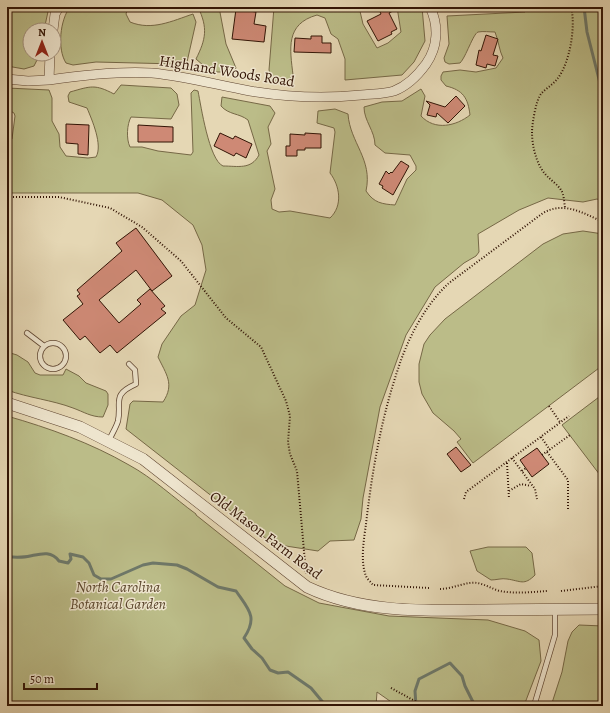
<svg xmlns="http://www.w3.org/2000/svg" width="610" height="713" font-family="Alegreya,serif">
	<rect width="100%" height="100%" fill="#e5d7b4"/>
	<filter id="stains"><feTurbulence type="fractalNoise" baseFrequency=".005" numOctaves="4"/><feColorMatrix values="0 0 0 0 .2 0 0 0 0 .09 0 0 0 0 .02 0 0 0 .5 -.17"/></filter>
	<radialGradient id="worn" r=".72"><stop offset=".6" stop-color="#630" stop-opacity="0"/><stop offset="1" stop-color="#630" stop-opacity=".3"/></radialGradient>
	<path fill="#bbbc88" stroke="#766846" d="M7,7H49L44,30H30V54H40L34,66L24,69L7,66Z
		M70,7H128L126,14L130,22C152,31 172,21 193,14L196,22L187,62L177,64L96,62L73,65L66,63C57,49 60,20 70,7Z
		M198,7H219L226,44L236,68L233,72H211L196,59C206,39 208,28 198,7Z
		M274,7H359L363,24L377,48L388,43L401,32L397,7H422L425,41L414,62L402,75L345,80V59L338,39L331,34L325,18L317,15C285,24 290,49 293,75C290,81 277,85 272,79C271,77 270,72 269,70Z
		M527,7H603V201L597,199L583,202L548,198L519,210L478,234L479,252L476,256L464,263L435,287L406,335L380,407L363,498L361,519L354,540L330,541L318,551L273,544L126,429L130,404L133,401L163,402C175,384 166,374 158,357L162,344L181,316L195,305L206,270L202,245L193,225L162,200L138,193H7V141L12,139L15,116L14,113L7,109V88L49,90L52,98V121L59,134L60,147L66,156L88,158L96,157C103,145 92,120 87,108L69,102L68,96L70,92C91,86 95,84 114,94L121,85L171,88L177,94L179,105L171,119L131,117C127,124 126,139 130,147H142L158,151L191,155L193,152L191,93L194,90L198,91C201,106 209,160 223,166C238,166 251,170 259,155L248,120C239,113 229,115 221,106L222,97L270,106L275,113L268,127L271,144L267,151L275,189L271,200L272,209L279,212L290,211L330,218C343,206 340,186 330,173L335,132L334,128L317,123L318,111L335,109L348,114C350,143 373,159 366,191C374,203 382,204 395,205L407,179L416,170V166L410,155L385,153L375,145C375,131 364,121 364,107L382,102L402,101L421,89L425,96L421,116C435,131 456,126 470,115C468,98 463,90 446,86L441,80V76L443,72L460,70L476,72L496,68L503,58C499,50 499,42 495,32C490,32 483,31 478,32C473,34 466,57 460,63L449,64L445,62L444,58L449,44L447,16L525,12Z
		M583,231L603,234V365L473,463L457,442L461,439L454,431L433,413L422,394L419,382V364L424,344L430,335L445,319L543,244L563,234Z
		M7,352L17,355L28,362L35,373L40,375H63L66,369L79,376L86,383L106,391L108,394V405L103,417C91,417 84,412 73,408C52,400 29,398 7,390Z
		M603,394V479L562,425Z
		M7,416C49,428 91,443 129,465C153,478 174,498 196,514V515L285,586L319,603L389,616L488,620L525,631L539,640L541,661L525,703L523,706H397L377,692L376,706H7Z
		M488,547H526L532,553L535,575C524,586 521,581 507,579C502,578 496,580 491,580L477,571L470,551Z
		M579,625L603,626V706H551L562,672L568,641L572,632Z"/>
	<g fill="none" stroke-linecap="round" stroke-linejoin="round">
		<path stroke="#6e7869" stroke-width="3" d="M584,7L587,32L603,95
			M7,557C14,557 23,558 30,556C40,554 51,550 59,561L68,563L71,559L70,554L83,557L89,563L94,575L101,579H111L143,565L153,563L177,565L187,569L218,587L236,591C249,610 258,617 244,638L252,649L262,658L270,670L278,673L288,672L311,688L326,706
			M416,706L415,691L419,679L450,663L462,676L465,686L475,706"/>
	</g>
	<path fill="#ce8975" stroke="#321405" d="M378,7H401L389,13L397,29L391,32L392,34L378,41L367,21L381,14Z
		M236,9L256,12L254,24L266,26L264,42L232,39Z
		M486,35L498,39L493,55L498,56L495,66L487,64L486,68L476,65L479,50L481,51Z
		M311,36H322V43H331V53L294,52L295,38L311,39Z
		M456,96L465,106L448,123L437,113L436,117L427,115L430,105L426,101L445,107Z
		M66,124L89,125L88,155L78,154V144L66,143Z
		M138,125L173,127V142H138Z
		M220,133L233,139L235,136L252,144L246,158L236,153L234,156L214,146Z
		M305,133L321,134V148H305V150H297V156H286V146H290V134L305,135Z
		M401,161L409,166L393,195L382,188L383,186L379,184L386,171L389,174L391,172L392,173Z
		M136,228L172,276L152,291L136,270L99,300L119,323L141,304L137,300L150,289L165,306L161,309L166,313L117,353L110,345L100,353L85,336L80,340L63,320L83,304L77,296L80,294L77,290L122,251L116,243Z
		M456,447L471,465L461,472L447,454Z
		M537,448L549,464L532,477L520,460Z"/>
	<g fill="none" stroke-linecap="round" stroke-linejoin="round">
		<g stroke="#5f4531" stroke-width="6">
			<path id="service" d="M27,333L44,346
				M40 356a13 13 0 1 1 26 0a13 13 0 1 1-26 0Z
				M109,441C111,435 116,428 118,421C122,402 111,395 136,384L135,370L129,364
				M534,706L555,635V609"/>
		</g>
		<g stroke="#5f4531" stroke-width="10">
			<path id="minor" d="M53,30L55,14L59,7
				M50,54L49,80C83,75 118,71 152,73C185,76 217,85 250,91C286,97 324,99 361,95C371,94 385,94 394,91C407,86 418,75 426,64C438,47 439,26 430,7
				M7,79L28,81L49,80"/>
		</g>
		<g stroke="#5f4531" stroke-width="12">
			<path id="tertiary" d="M7,403L80,427L143,459L307,587C362,613 424,611 484,610C523,610 563,609 603,609"/>
		</g>
		<path stroke="#321405" stroke-width="2" stroke-dasharray="1 2" stroke-linecap="butt" d="M7,197H59L110,208L142,227L181,261L226,318L261,347L286,401L290,416L288,442L290,454L297,471L306,574
			M565,207C564,202 564,194 561,190C558,185 552,181 548,177C537,167 532,147 532,132C532,124 536,100 541,94C546,88 553,85 558,78C570,62 576,26 571,7
			M549,406L560,422
			M541,437L550,450
			M547,452L568,480V510
			M542,455L570,435
			M512,458L535,489L537,499
			M507,463L509,499
			M522,471L526,468
			M509,491L521,484L531,486
			M464,499L466,492L569,416
			M429,588L373,585C371,582 367,579 366,576C360,561 364,539 366,524C372,472 381,419 398,369C408,338 425,305 449,283L543,213C564,201 583,213 603,222
			M440,589C453,589 467,581 477,583C485,584 492,589 500,591C515,594 532,592 547,591
			M561,591L603,586
			M391,688L424,706"/>
		<use href="#service" stroke="#eee5ce" stroke-width="4.5"/>
		<use href="#minor" stroke="#eee5ce" stroke-width="9"/>
		<use href="#tertiary" stroke="#eee5ce" stroke-width="11"/>
	</g>
	<g text-anchor="middle" dominant-baseline="central" stroke-width="3" stroke-linejoin="round" paint-order="stroke">
		<g font-size="15" fill="#321405" stroke="#eee5ce">
			<text transform="translate(227 71) rotate(9)">Highland Woods Road</text>
			<text transform="translate(266 535) rotate(37)">Old Mason Farm Road</text>
		</g>
		<g font-size="15" font-style="italic" fill="#5b462c" stroke="#eee5ce">
			<text x="118" y="587">North Carolina<tspan x="118" dy="17">Botanical Garden</tspan></text>
		</g>
	</g>
	<rect width="610" height="713" fill="none" stroke="#e5d7b4" stroke-width="24"/>
	<rect x="8" y="8" width="594" height="697" fill="none" stroke="#321405" stroke-width="2"/>
	<rect x="12" y="12" width="586" height="689" fill="none" stroke="#321405"/>
	<g transform="translate(42 42)"><circle r="19" fill="#eee5ce" stroke="#a3917e"/>
	<path d="M0-3L7 15L0 10L-7 15Z" fill="#8f2418"/>
	<text y="-6" font-size="11" font-weight="bold" text-anchor="middle" fill="#321405">N</text>
	</g>
	<path d="M24 683v6h73v-6" fill="none" stroke="#321405" stroke-width="2"/>
	<text x="30" y="683" font-size="12" fill="#321405" stroke="#eee5ce" stroke-width="3" paint-order="stroke">50 m</text>
	<rect width="100%" height="100%" filter="url(#stains)"/>
	<rect width="100%" height="100%" fill="url(#worn)"/>
</svg>
